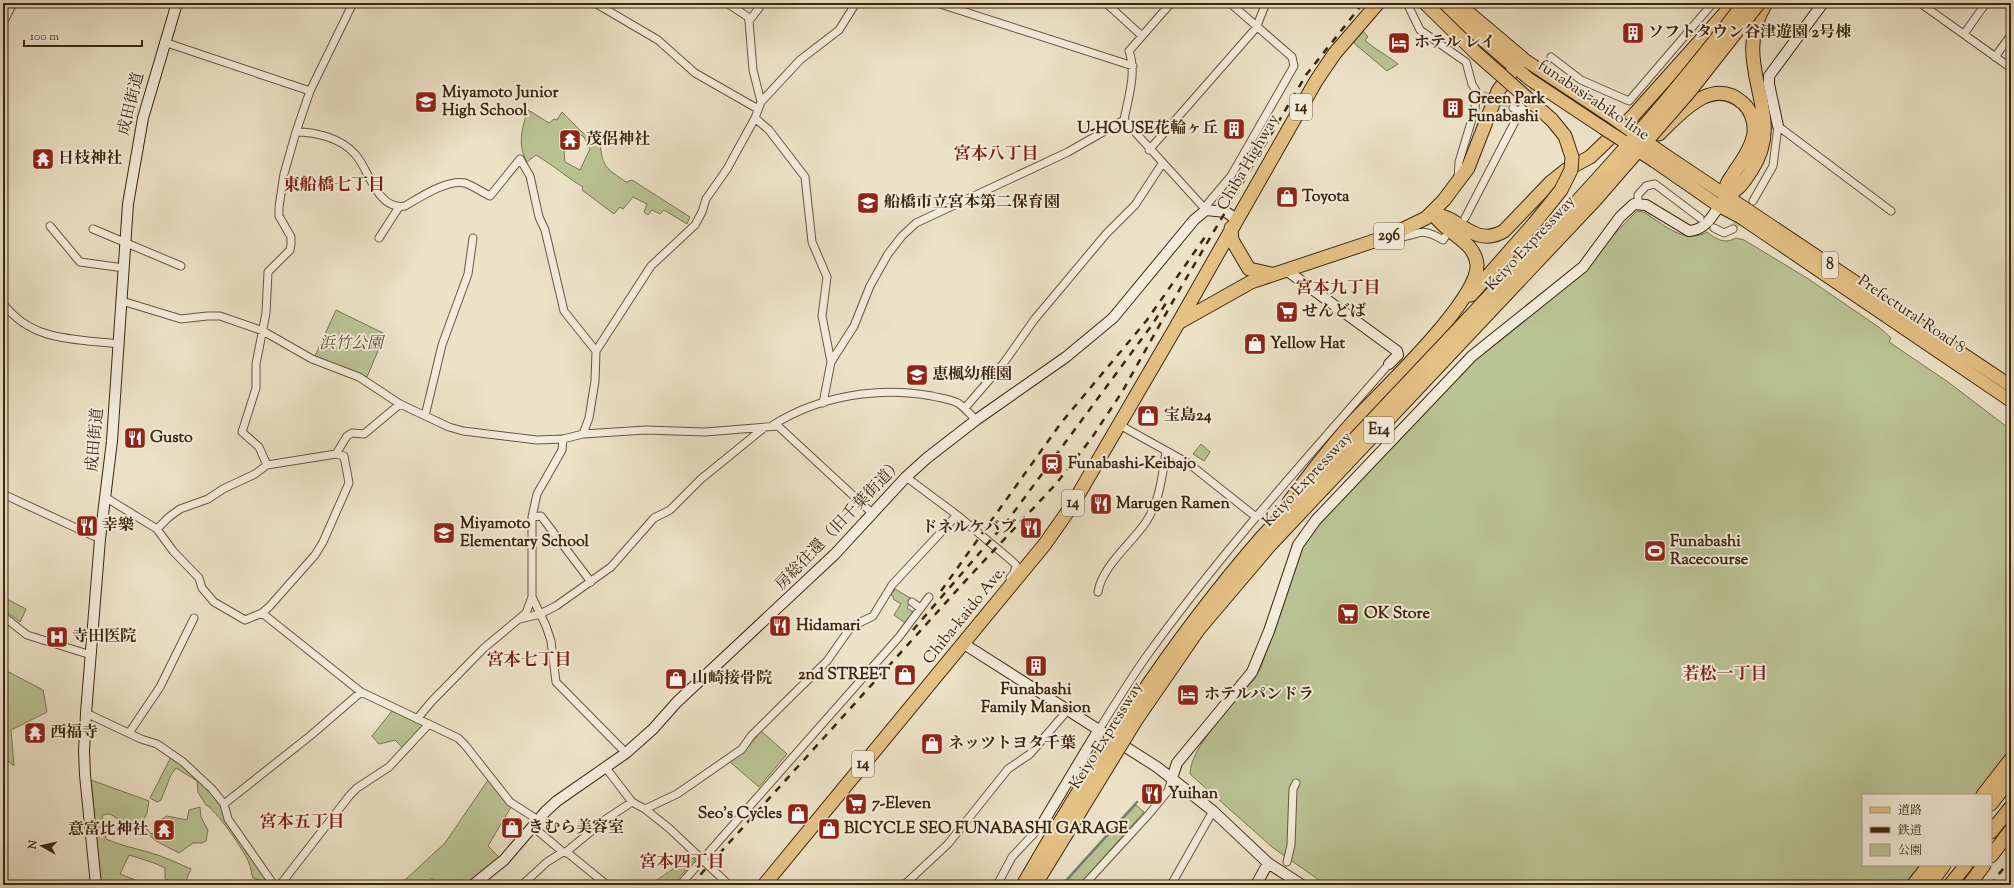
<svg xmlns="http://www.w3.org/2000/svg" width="2014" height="888" font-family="'Sorts Mill Goudy','Noto Serif JP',serif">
	<rect width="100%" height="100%" fill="#ece2c7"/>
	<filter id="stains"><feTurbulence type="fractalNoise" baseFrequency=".005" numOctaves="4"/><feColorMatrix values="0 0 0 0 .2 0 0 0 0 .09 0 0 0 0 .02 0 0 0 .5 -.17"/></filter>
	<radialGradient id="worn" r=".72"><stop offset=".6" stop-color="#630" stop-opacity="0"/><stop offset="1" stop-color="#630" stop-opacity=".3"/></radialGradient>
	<path fill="#bac394" stroke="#7b7450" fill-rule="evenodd" d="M1363,31L1368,37L1365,40C1374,49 1387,55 1398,64L1387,71L1355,44L1354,41Z
		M528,110L549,123L554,119L557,120L562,112L583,133L600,144C603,168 606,168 626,182L632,180L690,217L687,224L664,210L660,214L652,210L648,215L644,212L647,204L633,197L623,209L620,207L614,214L582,190L583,187C566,177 553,165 536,155L527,162C517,146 522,127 528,110ZM572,130L584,137L590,149L580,170L565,162L564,152L566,145L563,144L564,141L559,137L563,131L568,134Z
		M1637,211L1644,212C1663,224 1684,245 1707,232C1717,240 1725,244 1736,238L1744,240L1807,278L1880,328L1891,338L1889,342L1948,382L2011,430V752L1978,795H1863V865H1924L1908,885H1326L1272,847L1190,774C1190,747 1236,700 1254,680L1261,668L1297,557L1313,529L1462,370L1597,252Z
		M336,310L385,334L367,377L315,356Z
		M1201,444L1210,452L1204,461L1193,454Z
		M895,589L912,599L907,608L913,612L905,623L894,615L901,604L893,599L894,597L891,595Z
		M3,597L26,609L20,622L3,609Z
		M3,669L43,690L47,712L11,730L14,766L3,757Z
		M392,711L425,725L403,748L395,740L379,744L372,736Z
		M761,731L787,754L759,787L730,762L746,749Z
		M171,757L211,789L220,804L225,819L267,880L265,882L253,878C251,873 251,867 249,863C246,853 214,807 206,805L198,792L197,781L176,768L171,775L161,800L157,802L150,798Z
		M91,780L149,801L147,813L142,823L151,834L158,831L162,819L167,816L187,820L189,810L200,807L201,817L208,830L206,841L202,843H193L179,853L156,841L139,826L122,821L110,814L102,815L106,839C119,845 134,848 148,852C163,856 177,863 191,869L184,885L165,879V868C154,862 141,859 129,855L120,874L135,880L139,885H123L110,881L108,885H101Z
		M488,780L511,807L488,846L501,859L468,885H438L432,878L423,885H407L404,881L445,843Z
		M1136,805L1144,812L1079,885H1063Z
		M690,857L695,860L672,885H650Z"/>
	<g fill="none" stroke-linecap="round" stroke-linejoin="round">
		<path stroke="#74816f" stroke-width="2.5" d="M1062,885L1137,802"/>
		<path stroke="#c9bca2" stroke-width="7" stroke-dasharray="7 3.5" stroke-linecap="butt" d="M1483,94L1513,108
			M1527,100L1551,57
			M1733,229L1753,201"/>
		<g stroke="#68553b" stroke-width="9">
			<path id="street" d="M595,3L658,40L695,73L758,109
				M727,3L748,17L749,21L753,70L761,102
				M937,3L1133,66
				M1106,3L1142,36
				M1171,3L1129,51C1137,73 1128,98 1124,120L1206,210
				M1407,3L1420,30L1466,62L1472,84L1476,91L1475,109L1459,162L1458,179
				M1920,3L2011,68
				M749,21L759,8L760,3
				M3,28L4,21L13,3
				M1964,34L1986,3
				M164,42L310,91
				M1551,57L1581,80L1629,101L1713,3
				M1995,57L2011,35
				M1513,108L1520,112
				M755,118L769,130L805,177L812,242L827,277L822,316L831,362L823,403
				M1778,126L1891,211
				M296,132C316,132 341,138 355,154C369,169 377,211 405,206C419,198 447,179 465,183C473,186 482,192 490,196L520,159L530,176L539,217L545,230L564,311L596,351
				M1149,150L1256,28L1266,3
				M1753,201L1773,166L1778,126
				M1638,203V195L1646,186L1655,184L1700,218
				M1205,207L1231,176L1294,66L1292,57L1230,3
				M1465,218L1523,106
				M50,226L80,262L124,268
				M1714,228L1724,233L1733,229
				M93,229L181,266
				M1392,237C1417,240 1416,223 1443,240L1445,237
				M379,238L399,207
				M122,301L181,319L207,316H220L263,331L312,359L359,377L400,404L449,427L463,431L537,440L563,439L583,434L646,430L705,432L778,426L872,513
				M3,303C31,342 76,339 119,344
				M831,362L854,326L870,286L888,254L902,236L916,223L1068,152L1124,120
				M965,408L1003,364L1034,320L1106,234L1135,205L1162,164
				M425,416L442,345L468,274L473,238
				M1118,424L1188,463L1256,517
				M773,425C819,396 879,386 932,396C940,398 950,399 958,403C965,408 970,414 976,420
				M583,434L589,418L595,381L596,351L651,266L695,225L702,212L706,199L727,169L755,118L761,102L800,60L839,30L856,3
				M267,465L259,447L242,432L256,388V364L266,313L268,272L290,250L291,244V237L279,216V207L284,174L296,132L310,91L353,3
				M906,477L957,515L1012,561L1016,565L1014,573L1010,578
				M3,494L100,539
				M105,497L157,529L173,551L199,578L202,588L214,602L245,620L262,613L269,607L315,555L323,542L349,483L344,456L336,454
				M532,517L541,516L591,582
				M157,529L169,517L180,509L208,499L223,489L255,474L267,465L336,454L347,436L352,433L364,434L400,404
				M1098,592C1102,566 1132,543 1146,522C1160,501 1162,476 1166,452
				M532,597L546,626L551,641L556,682L626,753
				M912,602L920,608
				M262,613L361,692L458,738L465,745L510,802L538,820
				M3,616L27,635L91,655
				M520,619L540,614L556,606L611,567L654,518L670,510L701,479L765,427
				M86,713L141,739L157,744L183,762L212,789L224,804L228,819L274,885
				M417,719L432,701L484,648L526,613L532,597V517L537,494L562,450L563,439
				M1098,731C1114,706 1129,681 1146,657C1220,554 1306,459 1389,364
				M129,733L160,687L194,618
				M606,768L632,802L645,809L670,829L729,885
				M224,804L310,736L361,692
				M645,809L677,794L742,749L751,736L827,661L851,627L873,616L892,585L957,515
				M533,827L563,852
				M566,852L606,819L632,802
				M1287,862L1291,845L1293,789L1296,783
				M280,885L350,795L357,788L389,767L429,724
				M522,885L547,862L563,852L569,854L607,885
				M680,885L899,637L929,597
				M904,885L948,844L1008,769L1030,754L1067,711
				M997,885L1012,857L1041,826
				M1084,885L1149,814L1168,791L1172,778
				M1171,885L1213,811"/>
		</g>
		<g stroke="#3c260c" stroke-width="12">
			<path id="secondary" d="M1778,126L1769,84V76L1823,3
				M1286,270L1397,351L1398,355L1389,364
				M964,644L1157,767L1213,811L1268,863L1302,885
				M1172,778L1177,763L1252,672L1269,631L1298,545L1316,520L1472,356L1583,267L1620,217L1634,204L1646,205L1689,231C1707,230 1714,213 1723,200
				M1041,826L1098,731
				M96,885L85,775L84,751L86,713L100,539L112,441L128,204L143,118L177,3
				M473,885L504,860L546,811L557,801L626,753L653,729L677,702L835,554L906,477L927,458L976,420L1066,357L1113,318L1194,220L1206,210L1226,212L1236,219
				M1256,885L1268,863"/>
		</g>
		<g stroke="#3c260c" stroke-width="14">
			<path id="primary" d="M1522,58L1613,118
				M1515,67L1529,79L1603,128
				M1661,152L2011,386
				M1654,161L1719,206L1740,217L2011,401"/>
		</g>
		<g stroke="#3c260c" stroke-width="15">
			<path id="highway" d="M1441,3L1515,67
				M1659,134C1680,114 1712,75 1743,103C1751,110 1755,122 1754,133C1752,147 1743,160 1735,171C1733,175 1729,179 1727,184C1726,187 1726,192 1725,196
				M1725,196C1740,189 1742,184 1751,171C1790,113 1727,66 1766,3
				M1435,214C1441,216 1448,218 1453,221C1470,232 1484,243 1504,231L1551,182L1566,170L1590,157L1632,117L1734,3
				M1231,228L1232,240L1249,269L1271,274
				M1471,295L1537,220
				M1178,323L1251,282L1389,236L1426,218L1444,200L1468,168L1498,91L1522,58L1457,3
				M1289,502C1309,475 1329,449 1351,424C1377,395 1480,300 1477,264C1475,246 1459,239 1447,228C1441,224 1437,218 1432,213
				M1983,795L2011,759
				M1991,804L2011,778
				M1991,832L2011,807
				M1991,856L2011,830
				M764,885L1045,544L1071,507L1176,327L1316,81L1335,53L1378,3
				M1913,885L1929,865
				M1929,885L1944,865
				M1950,885L1966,865
				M1969,885L1984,865"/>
		</g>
		<use href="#street" stroke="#f3ecdb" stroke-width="7"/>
		<use href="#secondary" stroke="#f3ecdb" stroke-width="10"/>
		<use href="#primary" stroke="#e6c184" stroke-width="12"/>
		<use href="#highway" stroke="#e6c184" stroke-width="13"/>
		<path stroke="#3c260c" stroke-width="2.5" stroke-dasharray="7 7" stroke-linecap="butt" d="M941,591L1061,423L1147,320L1205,237
			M913,630L1008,520L1152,325L1168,300
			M691,885L968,578L1055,485L1091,439L1122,392L1177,294L1306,75L1363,3
			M1990,885L2011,859"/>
		<g stroke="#3c260c" stroke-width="14" stroke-linecap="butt">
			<path id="primary-bridge" d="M1613,118L1661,152
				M1603,128L1654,161"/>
		</g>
		<g stroke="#3c260c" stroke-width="15" stroke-linecap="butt">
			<path id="highway-bridge" d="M1425,3L1476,53L1552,120L1565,136L1572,157L1571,170L1561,190L1537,220
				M1023,885C1094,762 1169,644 1262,537C1335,459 1408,383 1480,306C1572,208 1664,110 1744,3
				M1035,885L1136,720L1165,678L1198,630L1270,545L1596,199L1689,92L1759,3"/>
		</g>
		<use href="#primary-bridge" stroke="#e6c184" stroke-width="12"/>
		<use href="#highway-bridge" stroke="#e6c184" stroke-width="13"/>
	</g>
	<defs>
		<g id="building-square" transform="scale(1.15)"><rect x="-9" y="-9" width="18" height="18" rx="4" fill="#8f2418" stroke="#f3ecdb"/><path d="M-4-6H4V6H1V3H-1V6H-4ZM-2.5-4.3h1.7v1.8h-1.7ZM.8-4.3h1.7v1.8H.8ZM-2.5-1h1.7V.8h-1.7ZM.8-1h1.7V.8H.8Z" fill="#fff"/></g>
		<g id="hotel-square" transform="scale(1.15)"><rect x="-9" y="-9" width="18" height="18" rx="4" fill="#8f2418" stroke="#f3ecdb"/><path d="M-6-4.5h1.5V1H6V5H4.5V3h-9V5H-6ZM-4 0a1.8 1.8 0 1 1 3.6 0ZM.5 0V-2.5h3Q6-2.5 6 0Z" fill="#fff"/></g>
		<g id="school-square" transform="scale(1.15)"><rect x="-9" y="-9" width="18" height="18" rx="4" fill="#8f2418" stroke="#f3ecdb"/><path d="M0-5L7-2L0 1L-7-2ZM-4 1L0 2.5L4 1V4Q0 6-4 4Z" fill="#fff"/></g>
		<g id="temple-square" transform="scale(1.15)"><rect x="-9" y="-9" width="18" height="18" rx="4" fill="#8f2418" stroke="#f3ecdb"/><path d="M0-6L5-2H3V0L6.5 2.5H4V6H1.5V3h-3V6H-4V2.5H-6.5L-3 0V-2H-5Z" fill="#fff"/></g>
		<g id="shop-square" transform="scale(1.15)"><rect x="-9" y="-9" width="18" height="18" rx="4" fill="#8f2418" stroke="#f3ecdb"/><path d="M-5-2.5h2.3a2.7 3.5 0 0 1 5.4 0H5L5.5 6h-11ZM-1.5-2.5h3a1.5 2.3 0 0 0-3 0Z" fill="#fff"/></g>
		<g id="supermarket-square" transform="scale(1.15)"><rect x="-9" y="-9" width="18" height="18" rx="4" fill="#8f2418" stroke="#f3ecdb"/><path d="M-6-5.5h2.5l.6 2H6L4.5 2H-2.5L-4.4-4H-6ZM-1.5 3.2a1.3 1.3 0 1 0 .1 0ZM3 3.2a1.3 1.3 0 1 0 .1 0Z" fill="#fff"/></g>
		<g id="restaurant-square" transform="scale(1.15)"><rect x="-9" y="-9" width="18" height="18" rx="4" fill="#8f2418" stroke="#f3ecdb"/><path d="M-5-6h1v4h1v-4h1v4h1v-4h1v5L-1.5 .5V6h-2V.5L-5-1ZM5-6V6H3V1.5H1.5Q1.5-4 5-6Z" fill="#fff"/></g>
		<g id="station-square" transform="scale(1.15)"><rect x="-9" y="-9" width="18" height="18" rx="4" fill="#8f2418" stroke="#f3ecdb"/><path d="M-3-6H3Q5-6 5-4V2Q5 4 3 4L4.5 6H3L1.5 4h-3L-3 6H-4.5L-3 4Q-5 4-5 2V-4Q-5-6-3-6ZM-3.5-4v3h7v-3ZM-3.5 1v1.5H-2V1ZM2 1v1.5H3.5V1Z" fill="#fff"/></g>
		<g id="stadium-square" transform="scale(1.15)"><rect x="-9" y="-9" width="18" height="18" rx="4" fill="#8f2418" stroke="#f3ecdb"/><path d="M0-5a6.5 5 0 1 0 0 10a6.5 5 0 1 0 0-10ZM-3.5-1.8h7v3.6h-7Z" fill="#fff"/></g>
		<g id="hospital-square" transform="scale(1.15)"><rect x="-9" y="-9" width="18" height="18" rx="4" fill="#8f2418" stroke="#f3ecdb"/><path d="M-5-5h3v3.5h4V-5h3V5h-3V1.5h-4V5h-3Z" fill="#fff"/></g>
	</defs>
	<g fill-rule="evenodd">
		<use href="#building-square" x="1633" y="33"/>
		<use href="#hotel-square" x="1399" y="43"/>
		<use href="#school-square" x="426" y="102"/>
		<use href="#building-square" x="1453" y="108"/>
		<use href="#building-square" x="1234" y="129"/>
		<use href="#temple-square" x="570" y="140"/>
		<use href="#temple-square" x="43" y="159"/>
		<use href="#shop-square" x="1287" y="197"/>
		<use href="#school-square" x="868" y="203"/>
		<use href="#supermarket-square" x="1287" y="312"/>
		<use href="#shop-square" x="1255" y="344"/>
		<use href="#school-square" x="917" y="375"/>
		<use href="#shop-square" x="1148" y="416"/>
		<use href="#restaurant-square" x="135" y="438"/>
		<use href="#station-square" x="1052" y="464"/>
		<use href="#restaurant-square" x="1101" y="504"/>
		<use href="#restaurant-square" x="87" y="526"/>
		<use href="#restaurant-square" x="1031" y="528"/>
		<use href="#school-square" x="444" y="533"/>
		<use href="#stadium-square" x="1655" y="551"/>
		<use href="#supermarket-square" x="1348" y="614"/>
		<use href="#restaurant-square" x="780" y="626"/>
		<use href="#hospital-square" x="57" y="637"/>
		<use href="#building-square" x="1036" y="666"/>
		<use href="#shop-square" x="905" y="675"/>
		<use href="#shop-square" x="676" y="679"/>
		<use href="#hotel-square" x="1188" y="695"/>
		<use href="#temple-square" x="35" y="733"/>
		<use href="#shop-square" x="932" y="744"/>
		<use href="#restaurant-square" x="1152" y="794"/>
		<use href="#supermarket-square" x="856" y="804"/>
		<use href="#shop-square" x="798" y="814"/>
		<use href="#shop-square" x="512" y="828"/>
		<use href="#shop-square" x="829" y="829"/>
		<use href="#temple-square" x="164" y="830"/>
	</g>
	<g text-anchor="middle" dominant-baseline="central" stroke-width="4" stroke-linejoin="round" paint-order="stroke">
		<g fill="#f3ecdb" stroke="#73614a" stroke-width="1">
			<rect x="1290" y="94" width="22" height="26" rx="3"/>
			<rect x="1374" y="223" width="30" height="26" rx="3"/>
			<rect x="1822" y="252" width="16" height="26" rx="3"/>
			<rect x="1364" y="417" width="30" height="26" rx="3"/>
			<rect x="1062" y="490" width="22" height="26" rx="3"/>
			<rect x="852" y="751" width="22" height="26" rx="3"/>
		</g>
		<g font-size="15" font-weight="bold" fill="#3c260c">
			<text x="1301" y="107">14</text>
			<text x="1389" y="236">296</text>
			<text x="1830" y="265">8</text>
			<text x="1379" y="430">E14</text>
			<text x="1073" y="503">14</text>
			<text x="863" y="764">14</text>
		</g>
		<g font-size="16" font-weight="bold" fill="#3c260c" stroke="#f3ecdb" text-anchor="start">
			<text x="1648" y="33">ソフトタウン谷津遊園 2号棟</text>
			<text x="1414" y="43">ホテル レイ</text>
			<text x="442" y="93">Miyamoto Junior<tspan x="442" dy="18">High School</tspan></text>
			<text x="1468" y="99">Green Park<tspan x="1468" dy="18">Funabashi</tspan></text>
			<text x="1218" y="129" text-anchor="end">U-HOUSE花輪ヶ丘</text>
			<text x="586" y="140">茂侶神社</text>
			<text x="58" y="159">日枝神社</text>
			<text x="1302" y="197">Toyota</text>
			<text x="884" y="203">船橋市立宮本第二保育園</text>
			<text x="1302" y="312">せんどば</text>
			<text x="1270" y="344">Yellow Hat</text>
			<text x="932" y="375">恵楓幼稚園</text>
			<text x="1164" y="416">宝島24</text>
			<text x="150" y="438">Gusto</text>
			<text x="1068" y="464">Funabashi-Keibajo</text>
			<text x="1116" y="504">Marugen Ramen</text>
			<text x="460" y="524">Miyamoto<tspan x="460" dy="18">Elementary School</tspan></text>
			<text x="102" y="526">幸樂</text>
			<text x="1016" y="528" text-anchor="end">ドネルケバブ</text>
			<text x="1670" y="542">Funabashi<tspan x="1670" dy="18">Racecourse</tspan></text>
			<text x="1364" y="614">OK Store</text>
			<text x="796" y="626">Hidamari</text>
			<text x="72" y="637">寺田医院</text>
			<text x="890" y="675" text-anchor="end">2nd STREET</text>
			<text x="692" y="679">山崎接骨院</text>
			<text x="1036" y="690" text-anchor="middle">Funabashi<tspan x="1036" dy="18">Family Mansion</tspan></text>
			<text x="1204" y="695">ホテルパンドラ</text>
			<text x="50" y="733">西福寺</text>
			<text x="948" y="744">ネッツトヨタ千葉</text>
			<text x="1168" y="794">Yuihan</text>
			<text x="872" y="804">7-Eleven</text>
			<text x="782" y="814" text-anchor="end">Seo's Cycles</text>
			<text x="528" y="828">きむら美容室</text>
			<text x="844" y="829">BICYCLE SEO FUNABASHI GARAGE</text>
			<text x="148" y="830" text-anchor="end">意富比神社</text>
		</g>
		<g font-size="16" fill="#3c260c" stroke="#f3ecdb">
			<text transform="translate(1593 101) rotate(34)">funabasi-abiko line</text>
			<text transform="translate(132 104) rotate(-76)">成田街道</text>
			<text transform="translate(1249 163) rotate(-60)">Chiba Highway</text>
			<text transform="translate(1531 244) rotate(-47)">Keiyo Expressway</text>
			<text transform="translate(1911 315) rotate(34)">Prefectural Road 8</text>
			<text transform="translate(96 440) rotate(-85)">成田街道</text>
			<text transform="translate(1308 480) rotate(-47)">Keiyo Expressway</text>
			<text transform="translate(840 525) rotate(-46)">房総往還（旧千葉街道）</text>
			<text transform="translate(965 616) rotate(-51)">Chiba-kaido Ave.</text>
			<text transform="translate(1107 736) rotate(-58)">Keiyo Expressway</text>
		</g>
		<g font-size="16" font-style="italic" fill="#5c4d2e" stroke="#f3ecdb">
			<text x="351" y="344">浜竹公園</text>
		</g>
		<g font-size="17" font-weight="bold" fill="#7a1f14" stroke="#f3ecdb">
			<text x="996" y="155">宮本八丁目</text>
			<text x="334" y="186">東船橋七丁目</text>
			<text x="1338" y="289">宮本九丁目</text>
			<text x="529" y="661">宮本七丁目</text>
			<text x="1725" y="675">若松一丁目</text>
			<text x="302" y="823">宮本五丁目</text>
			<text x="682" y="863">宮本四丁目</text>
		</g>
	</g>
	<rect width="2014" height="888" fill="none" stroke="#ece2c7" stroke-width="16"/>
	<rect x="4" y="4" width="2006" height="880" fill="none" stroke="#3c260c" stroke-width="2"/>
	<rect x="8" y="8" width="1998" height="872" fill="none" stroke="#3c260c"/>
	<rect x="1862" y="794" width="130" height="72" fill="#f3ecdb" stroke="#aa9d88"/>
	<rect x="1870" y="807" width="20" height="6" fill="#e6c184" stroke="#aa9d88"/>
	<text x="1898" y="814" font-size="12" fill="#3c260c">道路</text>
	<rect x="1870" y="827" width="20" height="6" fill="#3c260c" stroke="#aa9d88"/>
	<text x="1898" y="834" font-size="12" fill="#3c260c">鉄道</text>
	<rect x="1870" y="844" width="20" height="12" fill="#bac394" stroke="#aa9d88"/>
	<text x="1898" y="854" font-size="12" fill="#3c260c">公園</text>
	<g transform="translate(42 846) rotate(278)" stroke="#f3ecdb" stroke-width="3" paint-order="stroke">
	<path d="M0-3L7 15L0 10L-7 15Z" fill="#3c260c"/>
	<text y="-6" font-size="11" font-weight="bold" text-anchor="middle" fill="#3c260c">N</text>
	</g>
	<path d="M24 40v6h118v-6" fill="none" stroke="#3c260c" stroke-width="2"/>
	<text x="30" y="40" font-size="12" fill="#3c260c" stroke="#f3ecdb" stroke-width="3" paint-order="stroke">100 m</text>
	<rect width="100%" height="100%" filter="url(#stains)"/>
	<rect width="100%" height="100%" fill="url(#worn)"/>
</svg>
